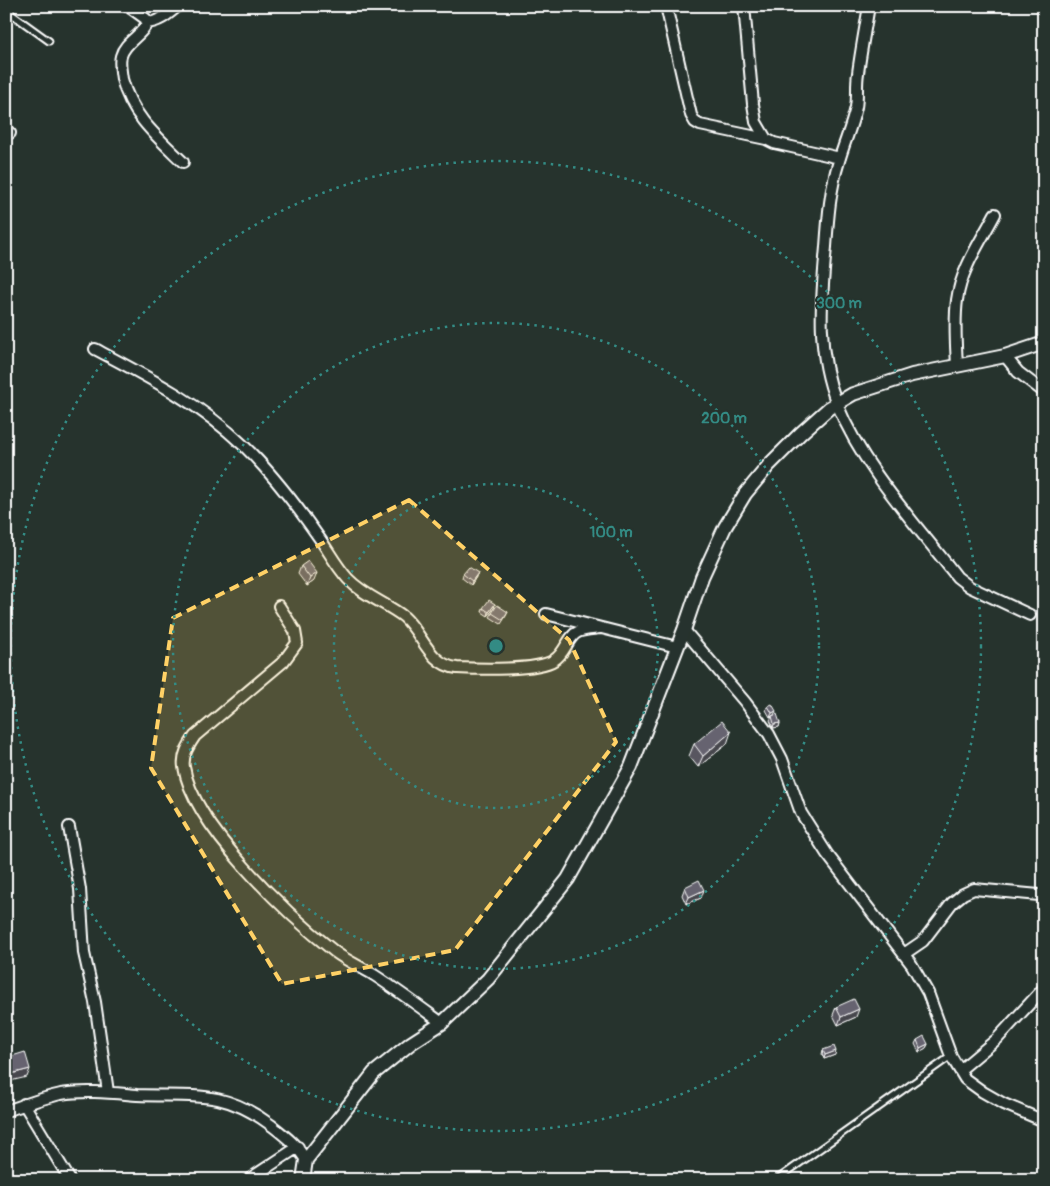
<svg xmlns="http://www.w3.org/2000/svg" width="1050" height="1186" font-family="Pangolin,sans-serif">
	<rect width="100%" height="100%" fill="#26332d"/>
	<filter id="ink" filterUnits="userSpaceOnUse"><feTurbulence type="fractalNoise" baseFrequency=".02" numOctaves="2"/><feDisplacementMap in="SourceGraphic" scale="10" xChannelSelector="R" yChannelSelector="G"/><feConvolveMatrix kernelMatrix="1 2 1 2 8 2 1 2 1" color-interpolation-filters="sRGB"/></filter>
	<g filter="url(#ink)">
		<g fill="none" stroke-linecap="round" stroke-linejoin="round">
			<g stroke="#fff" stroke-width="9">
				<path id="service" d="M6,10L49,41
					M776,1180L951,1056"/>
			</g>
			<g stroke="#fff" stroke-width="14">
				<path id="minor" d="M128,6L146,19L147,23C142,36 125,41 121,56C119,63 121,71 122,79C131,115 157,137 183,162
					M666,6L691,115L695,122L700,125L766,139
					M744,6L753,104L756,122L766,139L774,143L840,158
					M869,6C865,29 861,51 858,73C856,85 858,96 856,107C852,126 844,143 839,161C830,189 828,218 826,247C821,302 816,351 837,404C863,468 915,523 957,577L970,587L1030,615
					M147,23C160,22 168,14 178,6
					M6,131L10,133
					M95,349C148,377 199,403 243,445C272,473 297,506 320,539C329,552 337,567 348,579C364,596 386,603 404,617C422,633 429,665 457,668C477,669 538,671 554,660C565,654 568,636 578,632C584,629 593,629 600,628
					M1005,356L1018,372L1044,392
					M957,366C956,344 954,322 957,300C961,269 981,241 995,214
					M279,606L295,631L297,643L283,662L195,736C189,745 182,755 184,767C193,826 289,916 335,952C347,961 361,967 374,975C397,990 420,1007 442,1023
					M546,614L677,647
					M684,630L745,702L769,734L782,759L801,813L827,854L912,965L928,993L951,1056L965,1079L983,1092L1004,1104L1044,1121
					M69,827L80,889L84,953L95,1002L108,1092
					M904,954L923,941L952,903L963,894L974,889L1039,895
					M960,1070L997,1039L1044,988
					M24,1104L70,1180
					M6,1111C24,1105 42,1098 61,1094C86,1090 112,1093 137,1095C193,1097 223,1089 271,1125C285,1136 297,1145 306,1160
					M248,1180L298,1147"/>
			</g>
			<g stroke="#fff" stroke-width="16">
				<path id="tertiary" d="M303,1180L306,1160L374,1073L411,1043L442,1023L488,979L568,879L631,767L684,630L702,577L725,527L745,494L769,465L801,433L829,408L853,394L912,375L1005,356L1044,343"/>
			</g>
			<use href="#service" stroke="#26332d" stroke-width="5"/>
			<use href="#minor" stroke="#26332d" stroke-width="10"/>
			<use href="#tertiary" stroke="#26332d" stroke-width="12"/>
		</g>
		<path fill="#585660" stroke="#fff" d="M301,566L314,581L307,586L298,574Z
			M463,574L476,577L471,585L462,578Z
			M495,604L494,608L488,616L482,612L483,608Z
			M508,612L506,616L501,624L490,617L492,613Z
			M768,706L780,723L779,727L773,728L770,720L772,717H770L766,710Z
			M694,744H727L698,767L689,756Z
			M685,887L701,898L686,904L682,895Z
			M836,1007L856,1017L838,1025L833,1015Z
			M917,1040L928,1044L926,1048L919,1052L915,1044Z
			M823,1050L835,1055L824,1059L822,1054Z"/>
		<path fill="#47464e" stroke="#fff" d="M317,573L314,581L307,586L310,578Z
			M478,573L476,577L471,585L472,581Z
			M495,604L494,608L488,616L489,612Z
			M776,711L774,715L770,717L772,713Z
			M780,723L779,727L773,728L774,724Z
			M731,732L727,744L698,767L703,756Z
			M704,890L701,898L686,904L689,897Z
			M859,1009L856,1017L838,1025L841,1017Z
			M928,1044L926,1048L919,1052L920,1048Z
			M836,1051L835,1055L824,1059L825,1055Z
			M30,1069L27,1077L6,1082V1078L7,1075Z"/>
		<path fill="#666470" stroke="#fff" d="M308,561L317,573L310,578L301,566Z
			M469,567L478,573L472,581L463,574Z
			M489,600L495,604L489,612L483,608Z
			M497,605L508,612L503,620L492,613Z
			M772,704L776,711L772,713L768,706Z
			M777,714L780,723L774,724L772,716Z
			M722,721L731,732L703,756L694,744Z
			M699,880L704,890L689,897L685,887Z
			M854,999L859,1009L841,1017L836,1007Z
			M924,1036L928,1044L920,1048L917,1040Z
			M834,1046L836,1051L825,1055L823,1050Z
			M25,1052L30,1069L7,1075L6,1070V1058Z"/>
	</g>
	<path fill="#ffd166" fill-opacity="0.2" stroke="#ffd166" stroke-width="4" stroke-dasharray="10 6" stroke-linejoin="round" d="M409,500L569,640L616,742L455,950L282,984L151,768L173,618Z"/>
	<g fill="none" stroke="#338b84" stroke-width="2.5" stroke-dasharray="2.5 5">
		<circle cx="496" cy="646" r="162"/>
		<circle cx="496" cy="646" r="323"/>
		<circle cx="496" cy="646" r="485"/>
	</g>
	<circle cx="496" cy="646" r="8" fill="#338b84" stroke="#26332d" stroke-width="2.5"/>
	<g font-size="15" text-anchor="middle" font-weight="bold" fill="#338b84" stroke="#26332d" stroke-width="4" stroke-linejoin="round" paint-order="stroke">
		<text x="839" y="308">300 m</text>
		<text x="724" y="423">200 m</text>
		<text x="611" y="537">100 m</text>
	</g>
	<rect width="1050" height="1186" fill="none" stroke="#26332d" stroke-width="25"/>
	<rect x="12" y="12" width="1025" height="1161" fill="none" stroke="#fff" stroke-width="2" filter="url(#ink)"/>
</svg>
